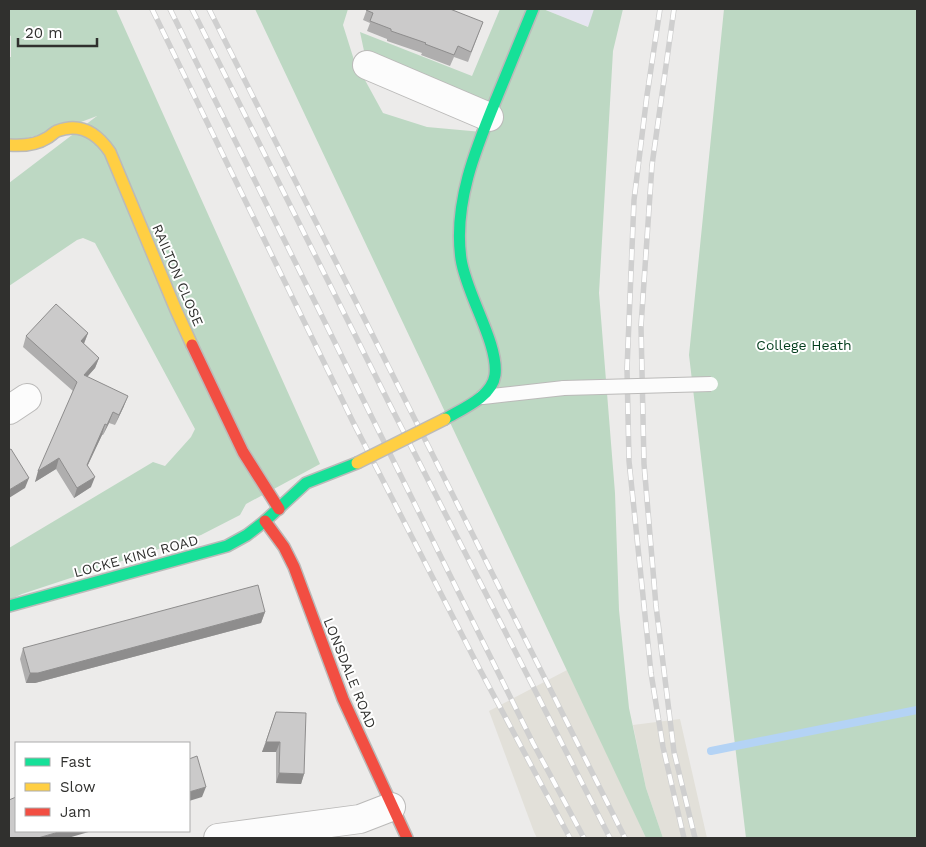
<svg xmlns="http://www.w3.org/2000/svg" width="926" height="847" font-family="'Work Sans',sans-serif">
	<rect width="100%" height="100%" fill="#ecebea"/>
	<path fill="#e2e0d9" d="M567,670L625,792L646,838H537L534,832L489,711Z
		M680,719L707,838H663L646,788L633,725Z"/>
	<path fill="#e6e5f1" d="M543,9H594L589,27Z"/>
	<path fill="#bdd8c3" d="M9,9H116L320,464L246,504L240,515L201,535L22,594L9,600V548L153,462L165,466L191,437L195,429L95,243L83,238L77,240L9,286V183L97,116L57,131L9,142V57H11V36L9,35Z
		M255,9H348L343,25L354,60L383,113L427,127L482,132L488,117L367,65L360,32L472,76L500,9H543L588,27L594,9H623L613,51L599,293L615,493L619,610L629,708L646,788L663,838H646Z
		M724,9H917V838H746L689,355Z"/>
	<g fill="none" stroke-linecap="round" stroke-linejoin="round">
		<path stroke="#b4d3f5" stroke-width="8" d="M711,751L917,710"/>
		<g stroke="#bbbab9" stroke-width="16">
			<path id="lane" d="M483,397L564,388"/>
		</g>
		<g stroke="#bbbab9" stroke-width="30">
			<path id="street" d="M367,65L489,117
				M9,410L27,398
				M218,838L360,819L391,807"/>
		</g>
		<g stroke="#bbbab9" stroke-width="14">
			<path id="fast" d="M445,419C462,409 492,397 495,375C499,344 466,294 461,259C453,203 476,148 497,97C509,68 521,38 533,9
				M9,606L227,546L247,535L265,521L306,483L357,463"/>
		</g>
		<g stroke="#bbbab9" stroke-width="14">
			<path id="slow" d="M9,145C22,146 36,145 47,138C51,136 53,133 57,131C80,122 97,133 110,152L176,310L192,345"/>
		</g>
		<g stroke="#bbbab9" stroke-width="14">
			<path id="jam" d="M192,345L243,452L279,509
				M265,521L284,547L294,567L343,699L407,838"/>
		</g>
		<use href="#lane" stroke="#fcfcfc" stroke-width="14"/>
		<use href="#street" stroke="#fcfcfc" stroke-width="28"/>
		<use href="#fast" stroke="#16e098" stroke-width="11"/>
		<use href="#slow" stroke="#ffcf43" stroke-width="11"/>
		<use href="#jam" stroke="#f24e42" stroke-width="11"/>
		<g stroke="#cfcfcf" stroke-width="5.5">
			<path id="rail" d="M152,9L353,422L478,666L570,838
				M170,9L533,743L584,838
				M192,9L388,401L610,838
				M209,9L625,838
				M660,9L647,95L634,200L627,369L629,461L651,673L663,747L684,838
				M674,9L652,165L641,326L644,464L656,606L674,752L695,838"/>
		</g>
		<use href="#rail" stroke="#fff" stroke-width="4" stroke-dasharray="11" stroke-linecap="butt"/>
		<g stroke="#bbbab9" stroke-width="16" stroke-linecap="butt">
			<path id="lane-bridge" d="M564,388L711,384"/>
		</g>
		<g stroke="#bbbab9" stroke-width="14" stroke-linecap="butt">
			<path id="slow-bridge" d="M357,463L445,419"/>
		</g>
		<use href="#lane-bridge" stroke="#fcfcfc" stroke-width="14"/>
		<use href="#slow-bridge" stroke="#ffcf43" stroke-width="11"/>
	</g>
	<path fill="#afaeae" d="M367,9L483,22L468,62L454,57L450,66L421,55L422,53L387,41V39L367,31L370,23L363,20Z
		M88,333L84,344L99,358L95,368L87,377L124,406L115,425L109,423L103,435H102L88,465L91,487L74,498L56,469L35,482L73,391L23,347L26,336Z
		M265,612L261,623L35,683H26L20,659L23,648Z
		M276,712L304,774L301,784L276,783V752H262Z"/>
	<path fill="#8e8d8d" d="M88,333L84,343L77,351L81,341Z
		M99,358L95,368L80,385L84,375Z
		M128,396L124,406L115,425L119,415Z
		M113,412L109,423L103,435L107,425Z
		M105,424L102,435L83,475L87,465Z
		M59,458L56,469L35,482L38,471Z
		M95,477L91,487L74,498L77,488Z
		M29,478L25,488L9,498V490Z
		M265,612L261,623L35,683H26L30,673Z
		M266,742H280L276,752H262Z
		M279,773L304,774L301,784L276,783Z
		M206,787L202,797L189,801V792Z
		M62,831H92L68,838H38Z"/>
	<path fill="#cbcaca" stroke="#8e8d8d" d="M367,9H450L483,22L471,52L458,46L454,55L425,44L426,43L391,31V29L370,21L373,13L366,10Z
		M56,304L88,333L81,341L99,358L84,375L128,396L119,415L113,412L107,425L105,424L87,465L95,477L77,488L59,458L38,471L77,382L26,336Z
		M11,449L29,478L9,490V450Z
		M258,585L265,612L38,673H30L23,648Z
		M276,712L306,713L304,774L279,773L280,742H266Z
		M197,756L206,787L189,792V759Z
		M16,797V831H62L38,838H9V800Z"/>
	<g text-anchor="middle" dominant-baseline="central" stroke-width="4" stroke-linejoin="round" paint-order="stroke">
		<g font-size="14" fill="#30302e" stroke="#fff">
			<text transform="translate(178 275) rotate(67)">RAILTON CLOSE</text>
			<text transform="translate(136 556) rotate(-15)">LOCKE KING ROAD</text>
			<text transform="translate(350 673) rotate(68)">LONSDALE ROAD</text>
		</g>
		<g font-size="14" fill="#023d1c" stroke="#fff">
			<text x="804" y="345">College Heath</text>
		</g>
	</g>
	<rect width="926" height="847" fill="none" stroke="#30302e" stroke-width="20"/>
	<rect x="15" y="742" width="175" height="90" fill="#ffffff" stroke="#acacab"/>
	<rect x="25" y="758" width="25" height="8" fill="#16e098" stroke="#acacab"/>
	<text x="60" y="767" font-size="15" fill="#30302e">Fast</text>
	<rect x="25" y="783" width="25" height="8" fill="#ffcf43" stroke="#acacab"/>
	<text x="60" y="792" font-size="15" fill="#30302e">Slow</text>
	<rect x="25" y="808" width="25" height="8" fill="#f24e42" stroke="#acacab"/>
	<text x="60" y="817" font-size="15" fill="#30302e">Jam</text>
	<path d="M18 38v8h79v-8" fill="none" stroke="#30302e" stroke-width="2.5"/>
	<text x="25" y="38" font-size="15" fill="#30302e" stroke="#ffffff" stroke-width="4" paint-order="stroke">20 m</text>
</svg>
